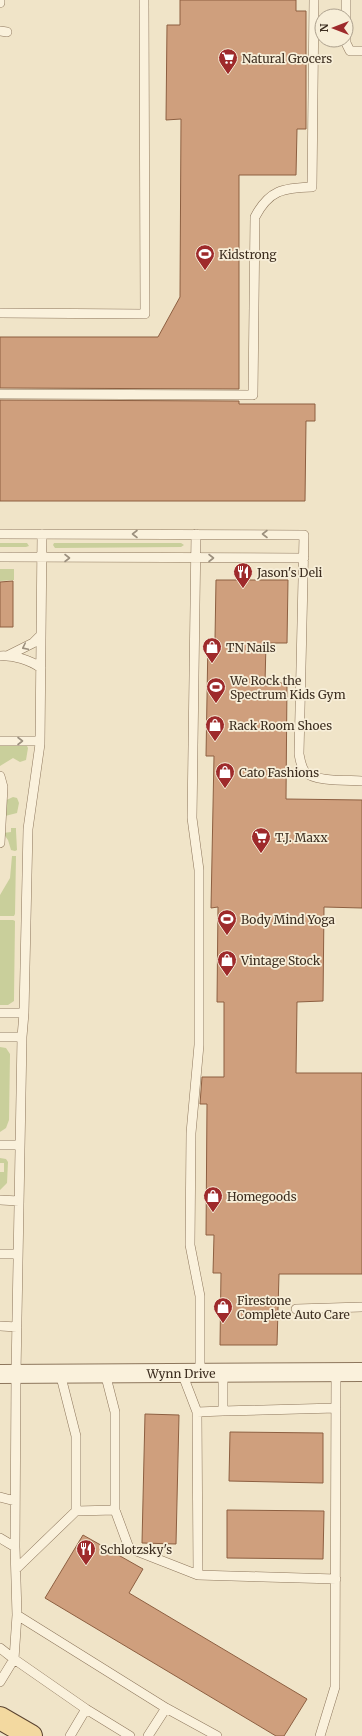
<svg xmlns="http://www.w3.org/2000/svg" width="362" height="1736" font-family="Merriweather,serif">
	<rect width="100%" height="100%" fill="#f0e4c8"/>
	<path fill="#c9cf9b" d="M0,543H27L29,546L26,547H0Z
		M54,543H181L184,545L181,547L55,548L53,545Z
		M0,569H14V580L0,581Z
		M0,746H27L28,748L26,760L20,762L13,758L0,766Z
		M13,797L17,798L19,803L17,813L1,817L0,803Z
		M11,828H16V831L17,850L15,851L11,850L8,840L3,833L11,832Z
		M12,856H16L15,914L14,916H0V895L10,878Z
		M0,920H13L15,921L14,998V1001L8,1005H0Z
		M0,1047L6,1048L10,1054L9,1120L6,1128L0,1132Z
		M0,1158L6,1159L8,1162L7,1183L0,1190V1172H4V1163H0Z"/>
	<path fill="#cf9f7d" stroke="#8d5f41" d="M180,0H296V11H306V129H297L296,175H239V389L0,388V337H158L180,297L181,119L166,120L167,25H180Z
		M0,400L239,401V404H315V421H306L305,501H0Z
		M216,580H288L287,643H266L265,683H287L286,799L362,800V908L324,907L323,1001L297,1002L296,1073H362V1274H279L277,1345H220L221,1273H213L214,1235H206L207,1104H200L202,1077H224V1002H217L218,907L211,908L214,756H206L208,639H215Z
		M13,581V627H0V582Z
		M145,1414L179,1415L176,1544L142,1543Z
		M230,1432L323,1433V1483L229,1481Z
		M227,1510L324,1511L323,1559L227,1558Z
		M83,1535L143,1569L129,1593L307,1699L284,1736H276L45,1598Z"/>
	<g fill="none" stroke-linecap="round" stroke-linejoin="round">
		<g stroke="#8d765c" stroke-width="10">
			<path id="lane" d="M346,0V43L350,51H362
				M0,3V0
				M0,31L7,32
				M0,313L145,314L144,0
				M0,394L253,395L255,217C269,190 283,188 312,187L314,0
				M0,534L304,535L299,754C300,759 301,767 305,772C315,782 348,780 362,781
				M196,534L192,818L199,870V1045L191,1133L190,1245L200,1296V1373
				M0,557L304,558
				M0,656C14,655 30,660 41,668
				M7,656L33,643L41,635
				M0,741H40
				M0,776L3,787L0,843
				M0,1013H24
				M0,1037H22
				M0,1145H19
				M0,1200L19,1201
				M0,1254H18
				M296,1309L362,1307
				M0,1326L17,1327
				M182,1373L197,1412L198,1575
				M223,1411L336,1408
				M197,1412L223,1411V1373
				M0,1497L15,1501
				M115,1510L129,1548L198,1575L336,1579
				M76,1511L115,1510V1412L105,1373
				M0,1538L15,1547L17,1615L14,1659
				M15,1547L16,1374L22,1037L24,1013L28,829L40,744L42,534
				M16,1569L76,1511V1436L60,1373
				M17,1615L166,1708
				M0,1648L14,1659
				M0,1682L14,1659L86,1709
				M70,1736L86,1709L130,1736
				M148,1736L166,1708L217,1736
				M320,1736L335,1687L336,1372"/>
		</g>
		<g stroke="#8d765c" stroke-width="20">
			<g id="street">
				<path id="s1" d="M0,1374L362,1372"/>
			</g>
		</g>
		<g stroke="#5b4430" stroke-width="24">
			<path id="primary" d="M0,1718L31,1736"/>
		</g>
		<use href="#lane" stroke="#faf1dc" stroke-width="9"/>
		<use href="#street" stroke="#faf1dc" stroke-width="18"/>
		<use href="#primary" stroke="#f3d9a0" stroke-width="22"/>
	</g>
	<defs><path id="oneway-chevron" d="M-2-3.5L2.5 0L-2 3.5" fill="none" stroke-width="1.6" stroke-linecap="round" stroke-linejoin="round"/></defs>
	<g stroke="#9c907e">
		<use href="#oneway-chevron" transform="translate(135 534) rotate(-180)"/>
		<use href="#oneway-chevron" transform="translate(265 534) rotate(-180)"/>
		<use href="#oneway-chevron" transform="translate(67 558)"/>
		<use href="#oneway-chevron" transform="translate(211 558)"/>
		<use href="#oneway-chevron" transform="translate(25 647) rotate(154)"/>
		<use href="#oneway-chevron" transform="translate(20 741)"/>
	</g>
	<defs>
		<g id="supermarket-pin" transform="scale(1)"><path d="M0 17L-7.5 6A9.5 9.5 0 1 1 7.5 6Z" fill="#9e2a2b" stroke="#f7eed8"/><path d="M-6-5.5h2.5l.6 2H6L4.5 2H-2.5L-4.4-4H-6ZM-1.5 3.2a1.3 1.3 0 1 0 .1 0ZM3 3.2a1.3 1.3 0 1 0 .1 0Z" fill="#fff"/></g>
		<g id="stadium-pin" transform="scale(1)"><path d="M0 17L-7.5 6A9.5 9.5 0 1 1 7.5 6Z" fill="#9e2a2b" stroke="#f7eed8"/><path d="M0-5a6.5 5 0 1 0 0 10a6.5 5 0 1 0 0-10ZM-3.5-1.8h7v3.6h-7Z" fill="#fff"/></g>
		<g id="restaurant-pin" transform="scale(1)"><path d="M0 17L-7.5 6A9.5 9.5 0 1 1 7.5 6Z" fill="#9e2a2b" stroke="#f7eed8"/><path d="M-5-6h1v4h1v-4h1v4h1v-4h1v5L-1.5 .5V6h-2V.5L-5-1ZM5-6V6H3V1.5H1.5Q1.5-4 5-6Z" fill="#fff"/></g>
		<g id="shop-pin" transform="scale(1)"><path d="M0 17L-7.5 6A9.5 9.5 0 1 1 7.5 6Z" fill="#9e2a2b" stroke="#f7eed8"/><path d="M-5-2.5h2.3a2.7 3.5 0 0 1 5.4 0H5L5.5 6h-11ZM-1.5-2.5h3a1.5 2.3 0 0 0-3 0Z" fill="#fff"/></g>
	</defs>
	<g fill-rule="evenodd">
		<use href="#supermarket-pin" x="228" y="58"/>
		<use href="#stadium-pin" x="205" y="254"/>
		<use href="#restaurant-pin" x="243" y="572"/>
		<use href="#shop-pin" x="212" y="647"/>
		<use href="#stadium-pin" x="216" y="687"/>
		<use href="#shop-pin" x="215" y="725"/>
		<use href="#shop-pin" x="225" y="772"/>
		<use href="#supermarket-pin" x="261" y="837"/>
		<use href="#stadium-pin" x="227" y="919"/>
		<use href="#shop-pin" x="227" y="960"/>
		<use href="#shop-pin" x="213" y="1196"/>
		<use href="#shop-pin" x="223" y="1307"/>
		<use href="#restaurant-pin" x="86" y="1549"/>
	</g>
	<g text-anchor="middle" dominant-baseline="central" stroke-width="3.5" stroke-linejoin="round" paint-order="stroke">
		<g font-size="12" fill="#3d2e20" stroke="#f7eed8" text-anchor="start">
			<text x="242" y="58">Natural Grocers</text>
			<text x="219" y="254">Kidstrong</text>
			<text x="257" y="572">Jason's Deli</text>
			<text x="226" y="647">TN Nails</text>
			<text x="230" y="680">We Rock the<tspan x="230" dy="14">Spectrum Kids Gym</tspan></text>
			<text x="229" y="725">Rack Room Shoes</text>
			<text x="239" y="772">Cato Fashions</text>
			<text x="275" y="837">T.J. Maxx</text>
			<text x="241" y="919">Body Mind Yoga</text>
			<text x="241" y="960">Vintage Stock</text>
			<text x="227" y="1196">Homegoods</text>
			<text x="237" y="1300">Firestone<tspan x="237" dy="14">Complete Auto Care</tspan></text>
			<text x="100" y="1549">Schlotzsky's</text>
		</g>
		<g font-size="12" fill="#3d2e20" stroke="#f7eed8">
			<text stroke="none"><textPath href="#s1" startOffset="181">Wynn Drive</textPath></text>
		</g>
	</g>
	<g transform="translate(334 28) rotate(270)"><circle r="19" fill="#f7eed8" stroke="#ada18e"/>
	<path d="M0-3L7 15L0 10L-7 15Z" fill="#9e2a2b"/>
	<text y="-6" font-size="11" font-weight="bold" text-anchor="middle" fill="#3d2e20">N</text>
	</g>
</svg>
